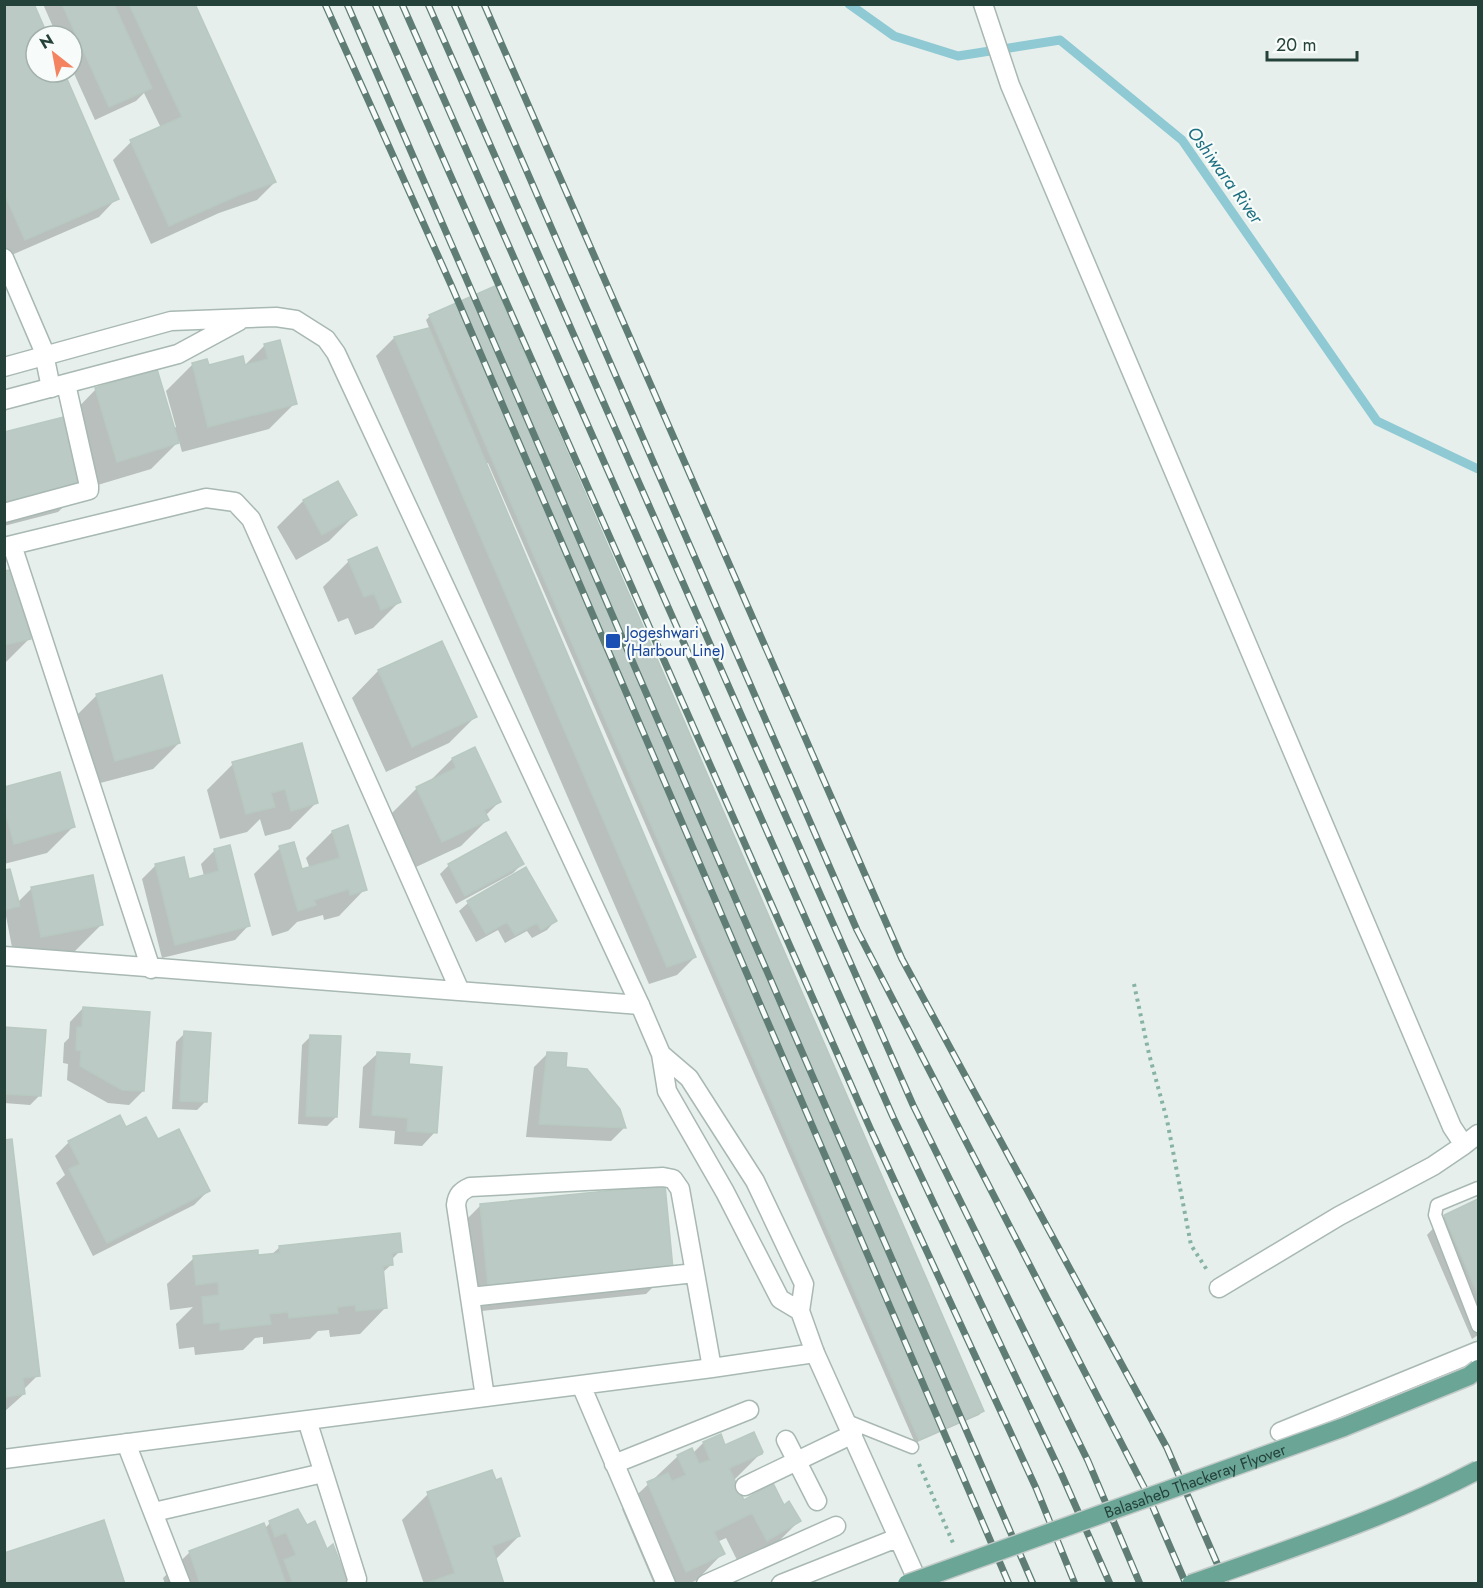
<svg xmlns="http://www.w3.org/2000/svg" width="1483" height="1588" font-family="Jost,sans-serif">
	<rect width="100%" height="100%" fill="#e6efeb"/>
	<path fill="#0003" d="M4,4L46,36H36V72H62L117,198L99,217L7,257L4,252Z
		M43,4H193L275,182L257,200L219,213L151,244L113,160L131,142L161,128L144,93L136,101L95,120L72,69V36H57Z
		M430,316L983,1411L979,1415L915,1443L488,463L485,464L695,957L677,975L649,984L376,356L394,338L430,330L426,320Z
		M265,345L295,403L269,429L182,452L179,441L151,469L91,487L70,416L96,389L173,428L176,427L166,391L192,365L206,361L208,366H244Z
		M4,434L85,486L58,512L4,526Z
		M337,483L355,515L329,541L296,560L277,527L303,501Z
		M349,561L399,602L373,628L355,635L348,618L338,622L323,587Z
		M4,573L29,639L4,664Z
		M442,643L475,717L449,743L386,772L352,698L378,671Z
		M97,695L179,743L153,769L89,786L71,721Z
		M475,749L499,802L485,816L487,820L461,846L416,867L391,814L417,788L429,782L452,759Z
		M233,764L316,803L290,829L265,836L260,819L247,832L220,839L207,790Z
		M4,788L73,827L47,853L4,864Z
		M332,832L365,889L339,916L324,920L323,915L297,922L288,931L272,936L254,874L280,848L301,871L310,869L306,858Z
		M506,834L522,864L513,873L456,904L440,874L449,865Z
		M214,851L248,926L235,940L162,958L142,879L156,865L188,880L204,876L201,864Z
		M526,869L555,921L547,930L532,938L527,931L505,943L498,930L476,942L459,911L468,903Z
		M4,872L17,903L32,888L101,925L75,951L15,963L6,916H4Z
		M83,1008L143,1091L129,1105L108,1103L67,1080L68,1064L63,1063L64,1043L69,1038L70,1022Z
		M4,1029L39,1096L30,1105L4,1103Z
		M185,1033L206,1101L197,1110L172,1109L176,1042Z
		M311,1036L336,1117L327,1126L298,1124L302,1045Z
		M548,1053L624,1128L611,1141L526,1137L534,1067Z
		M377,1054L407,1066L435,1132L422,1146L394,1144L395,1131L359,1128L363,1067Z
		M126,1129L157,1141L208,1191L194,1205L93,1256L56,1183L65,1175L55,1156L69,1142Z
		M4,1141L38,1375L23,1390L24,1394L4,1412Z
		M1478,1201V1335L1472,1339L1427,1235L1445,1216Z
		M480,1206L672,1268L646,1294L462,1313L454,1232Z
		M280,1247L400,1251L391,1260L392,1264L382,1273L386,1307L360,1334L330,1337L329,1330L318,1331L310,1339L263,1344V1337L255,1338L243,1350L195,1355L194,1347L179,1349L176,1324L193,1307L170,1310L167,1284L194,1258L271,1255Z
		M703,1443L761,1453L733,1481L743,1502L784,1507L799,1521L773,1547L740,1566L726,1538L717,1542L723,1553L697,1580L688,1584H654L622,1509L678,1456L692,1454Z
		M428,1494L519,1536L495,1560L503,1584H424L402,1520Z
		M270,1523L306,1527L326,1551L343,1584H165L163,1578L190,1552L264,1529Z"/>
	<g fill="none" stroke-linecap="round" stroke-linejoin="round">
		<path stroke="#8ec9d4" stroke-width="9" d="M849,4L894,36L958,56L1060,40L1182,140L1377,421L1478,469"/>
	</g>
	<path fill="#bbcac4" stroke="#b8c9c2" stroke-width="1.5" d="M4,4H34L48,36H36V72H64L119,199L25,240L4,193Z
		M62,4H114L152,88L109,107Z
		M129,4H195L276,182L239,195L169,226L130,140L182,117Z
		M495,286L984,1411L919,1440L429,315Z
		M429,328L696,957L667,967L394,337Z
		M280,340L297,404L208,427L192,363L207,359L209,365L243,356L245,365L268,359L264,344Z
		M157,369L179,443L117,462L95,388Z
		M68,416L86,487L6,507L4,432Z
		M338,481L357,515L322,535L303,500Z
		M377,547L401,602L381,610L374,593L364,597L348,560Z
		M16,569L31,639L4,645V571Z
		M442,641L477,717L412,747L378,670Z
		M162,675L180,743L115,761L96,694Z
		M302,743L318,803L291,811L285,789L271,793L275,807L246,814L232,762Z
		M475,747L501,802L484,810L489,820L442,842L416,787L456,768L452,758Z
		M60,772L75,827L14,844L4,808V787Z
		M348,825L367,890L350,895L349,889L314,900L316,905L298,911L279,846L294,842L302,869L340,858L332,831Z
		M506,832L524,864L465,896L448,864Z
		M230,845L250,926L175,945L155,864L184,857L189,879L219,871L214,849Z
		M526,867L557,921L541,930L537,923L515,935L507,922L486,934L467,901Z
		M10,869L20,906L4,910V870Z
		M93,875L103,925L41,937L31,887Z
		M83,1007L150,1012L144,1091L122,1090L80,1066L81,1051L76,1050L77,1027H82Z
		M4,1027L46,1030L41,1096L4,1094Z
		M184,1031L211,1033L207,1102L180,1101Z
		M310,1035L341,1036L337,1117L306,1116Z
		M377,1052L410,1054L409,1064L442,1067L437,1133L407,1131L408,1118L372,1115Z
		M547,1052L567,1053L566,1067L587,1069L620,1109L626,1128L539,1124Z
		M120,1115L126,1127L146,1117L158,1139L179,1129L210,1191L107,1243L69,1169L80,1164L68,1141Z
		M12,1139L40,1376L23,1378L25,1394L7,1397L4,1377V1140Z
		M665,1185L673,1269L488,1287L480,1204Z
		M1478,1199V1295L1444,1215Z
		M400,1233L402,1252L392,1253L393,1265L383,1266L387,1308L356,1311L355,1305L337,1307L338,1313L289,1318L288,1312L269,1314L271,1324L220,1330V1322L204,1324L202,1297L219,1295L218,1282L196,1285L193,1256L258,1250V1255L280,1253L279,1246Z
		M754,1432L763,1452L762,1454L729,1468L744,1500L773,1483L784,1505L789,1501L801,1521L767,1541L752,1513L714,1532L725,1554L686,1572L647,1482L668,1473L672,1481L686,1475L677,1455L692,1448L699,1464L710,1460L703,1442L721,1434L725,1445Z
		M492,1470L496,1480L501,1478L520,1536L492,1546L504,1584H425L455,1573L427,1492Z
		M298,1509L307,1525L315,1521L327,1549L333,1544L347,1581L342,1584H293L284,1560L296,1555L286,1532L275,1537L269,1521Z
		M104,1520L125,1584H11L10,1581L4,1583V1553Z
		M264,1523L286,1584H200L189,1551Z"/>
	<g fill="none" stroke-linecap="round" stroke-linejoin="round">
		<g stroke="#a8b8b2" stroke-width="15">
			<path id="service" d="M1478,1188L1437,1205L1435,1215L1478,1326
				M847,1421L912,1447"/>
		</g>
		<g stroke="#a8b8b2" stroke-width="21">
			<path id="minor" d="M983,4L1010,85L1452,1127L1464,1145L1478,1134
				M4,258L43,349L51,388
				M4,513L89,490V486L66,384
				M12,545L151,969
				M4,547L206,498L235,502L251,519L460,991
				M4,956L640,1005
				M1219,1288L1339,1216L1433,1166L1464,1145
				M470,1297L695,1273
				M581,1385L666,1584
				M485,1397L456,1205C457,1195 461,1191 470,1187L663,1177L673,1179L680,1189L712,1368
				M307,1420L357,1579L356,1584
				M1280,1432L1478,1351
				M786,1440L817,1501
				M126,1443L181,1584
				M4,1459L712,1368L815,1353
				M614,1464L749,1410
				M745,1486L853,1434
				M154,1512L323,1473
				M706,1584L836,1526"/>
		</g>
		<g stroke="#a8b8b2" stroke-width="21">
			<path id="tertiary" d="M4,367L171,321L276,317L296,320L326,339L336,353L640,1005L661,1054L667,1091L725,1192L780,1299L800,1311
				M4,400L178,354L239,321
				M661,1054L689,1078L755,1181L804,1284L800,1311L815,1353L919,1584
				M781,1584L897,1538"/>
		</g>
		<path stroke="#86b3a5" stroke-width="4" stroke-dasharray="3 4.5" stroke-linecap="butt" d="M1134,984L1149,1054L1167,1120L1191,1245L1207,1270
			M919,1464L953,1543"/>
		<use href="#service" stroke="#fff" stroke-width="12"/>
		<use href="#minor" stroke="#fff" stroke-width="18"/>
		<use href="#tertiary" stroke="#fff" stroke-width="18"/>
		<g stroke="#5f7d75" stroke-width="7">
			<path id="rail" d="M325,4L452,287L1009,1584
				M347,4L1033,1584
				M375,4L870,1128L1036,1488L1075,1584
				M402,4L893,1117L1061,1473L1110,1584
				M428,4L913,1105L1088,1461L1140,1584
				M454,4L857,930L1146,1491L1186,1584
				M484,4L902,959L1167,1448L1226,1584"/>
		</g>
		<use href="#rail" stroke="#f7fbf9" stroke-width="4.5" stroke-dasharray="14" stroke-linecap="butt"/>
		<g stroke="#c2cac8" stroke-width="21" stroke-linecap="butt">
			<g id="primary-bridge">
				<path id="s1" d="M907,1584L1344,1427L1469,1376L1478,1369"/>
				<path d="M1191,1584C1288,1549 1387,1518 1478,1470"/>
			</g>
		</g>
		<use href="#primary-bridge" stroke="#6aa596" stroke-width="18"/>
	</g>
	<rect fill="#1a4fb4" stroke="#f7fbf9" stroke-width="2" x="605" y="633" width="16" height="16" rx="3"/>
	<g text-anchor="middle" dominant-baseline="central" stroke-width="4.5" stroke-linejoin="round" paint-order="stroke">
		<g font-size="16" fill="#164399" stroke="#f7fbf9" text-anchor="start">
			<text x="626" y="632">Jogeshwari<tspan x="626" dy="18">(Harbour Line)</tspan></text>
		</g>
		<g font-size="16" fill="#24423a" stroke="#f7fbf9">
			<text stroke="none"><textPath href="#s1" startOffset="306">Balasaheb Thackeray Flyover</textPath></text>
		</g>
		<g font-size="18" font-style="italic" fill="#1c6f80" stroke="#f7fbf9">
			<text transform="translate(1225 175) rotate(54)">Oshiwara River</text>
		</g>
	</g>
	<rect width="1483" height="1588" fill="none" stroke="#24423a" stroke-width="12"/>
	<g transform="translate(54 54) rotate(329)"><circle r="28" fill="#f7fbf9" stroke="#a3b1ad" stroke-width="1.5"/>
	<path d="M0-4.5L10 22L0 15L-10 22Z" fill="#f4845f"/>
	<text y="-9" font-size="16" font-weight="bold" text-anchor="middle" fill="#24423a">N</text>
	</g>
	<path d="M1267 51v9h90v-9" fill="none" stroke="#24423a" stroke-width="3"/>
	<text x="1276" y="51" font-size="18" fill="#24423a" stroke="#f7fbf9" stroke-width="4.5" paint-order="stroke">20 m</text>
</svg>
